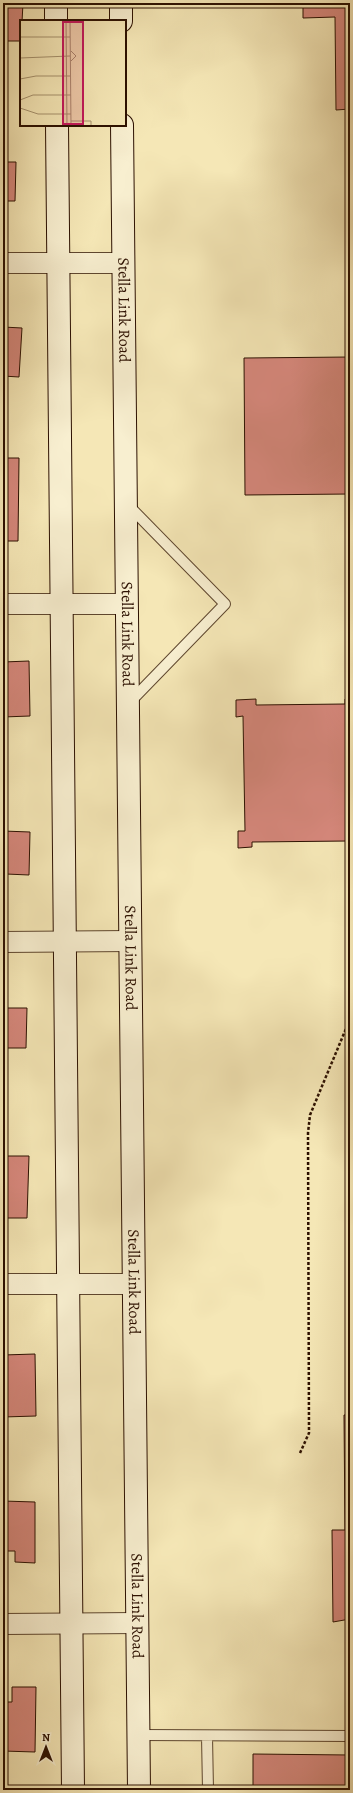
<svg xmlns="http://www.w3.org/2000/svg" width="353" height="1793" font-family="Alegreya,serif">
	<rect width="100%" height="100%" fill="#f5e7b6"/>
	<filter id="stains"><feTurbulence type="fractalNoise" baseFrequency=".005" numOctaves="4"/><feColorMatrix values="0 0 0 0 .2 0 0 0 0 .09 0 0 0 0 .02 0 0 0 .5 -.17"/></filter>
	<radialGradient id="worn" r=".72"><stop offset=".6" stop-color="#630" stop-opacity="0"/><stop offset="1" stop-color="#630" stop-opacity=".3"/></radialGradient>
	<path fill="#d5877b" stroke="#2c1000" d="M3,3H23L21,41H3Z
		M303,3H350V109L336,110L335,17L303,18Z
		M3,162H16L15,201H3Z
		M3,327L22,328L19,377L3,376Z
		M350,357V494L245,495L244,358Z
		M3,458H19L18,541H3Z
		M29,661L30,716L3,717V662Z
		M256,699V705L345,704V699H350V848H348V841L252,842V847L238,848V831H245L243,716L236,717V700Z
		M3,831L30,832L29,875L6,874V865H3Z
		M3,1008H27L26,1048H3Z
		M3,1156H29L27,1218H3Z
		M35,1354L36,1416L3,1417V1355Z
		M344,1415H350V1619L333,1622L332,1530H345Z
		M3,1501L35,1502V1563L15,1562V1551H3Z
		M12,1687H36L35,1752L3,1751V1702H12Z
		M253,1754L350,1755V1790H253Z"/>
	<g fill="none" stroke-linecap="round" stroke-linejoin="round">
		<g stroke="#5e462e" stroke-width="12">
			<path id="lane" d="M128,505L225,604L130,702
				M139,1735L350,1736
				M207,1736L208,1790"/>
		</g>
		<g stroke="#5e462e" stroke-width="22">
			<path id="street" d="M3,263H124
				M3,604H127
				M3,942L130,941
				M3,1284H134
				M3,1624L137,1623"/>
		</g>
		<g stroke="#2c1000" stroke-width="24">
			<g id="secondary">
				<path d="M56,3V21"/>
				<path d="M121,3V21"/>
				<path d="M57,125L73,1790"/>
				<path id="s1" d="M122,125L139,1790"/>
			</g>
		</g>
		<path stroke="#2c1000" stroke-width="2.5" stroke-dasharray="3 2" stroke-linecap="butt" d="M300,1453L309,1433L308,1133L310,1115L350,1019"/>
		<use href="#lane" stroke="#f8efd0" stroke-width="10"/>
		<use href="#street" stroke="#f8efd0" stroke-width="20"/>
		<use href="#secondary" stroke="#f8efd0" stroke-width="22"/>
	</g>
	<g text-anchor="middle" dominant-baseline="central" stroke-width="3.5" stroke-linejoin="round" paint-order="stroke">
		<g font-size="16" fill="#2c1000" stroke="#f8efd0">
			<text stroke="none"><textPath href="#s1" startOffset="185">Stella Link Road</textPath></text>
			<text stroke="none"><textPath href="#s1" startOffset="509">Stella Link Road</textPath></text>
			<text stroke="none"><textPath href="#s1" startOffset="833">Stella Link Road</textPath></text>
			<text stroke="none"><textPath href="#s1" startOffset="1157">Stella Link Road</textPath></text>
			<text stroke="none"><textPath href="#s1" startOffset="1481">Stella Link Road</textPath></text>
		</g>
	</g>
	<g transform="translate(20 20)">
		<rect width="106" height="106" fill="#f5e7b6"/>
		<path fill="none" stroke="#a5916d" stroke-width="1" d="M46,0L47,106M50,0L51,106M0,17H50M51,31L56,36L51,41M0,38L50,36M0,59L16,56H50M0,80L13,75H51M0,88L18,94H51M51,101H71V106"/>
		<path fill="#c2185b" fill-opacity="0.15" stroke="#c2185b" stroke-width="2" d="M43,2H63V104H43Z"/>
		<rect width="106" height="106" fill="none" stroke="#2c1000" stroke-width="2"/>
	</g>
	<rect width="353" height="1793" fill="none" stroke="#f5e7b6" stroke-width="16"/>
	<rect x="4" y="4" width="345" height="1785" fill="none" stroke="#2c1000" stroke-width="2"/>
	<rect x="8" y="8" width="337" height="1777" fill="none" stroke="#2c1000"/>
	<g transform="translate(46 1747)" stroke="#f8efd0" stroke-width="3" paint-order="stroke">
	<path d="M0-3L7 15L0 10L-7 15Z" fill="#2c1000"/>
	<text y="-6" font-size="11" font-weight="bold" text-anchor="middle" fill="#2c1000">N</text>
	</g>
	<rect width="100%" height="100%" filter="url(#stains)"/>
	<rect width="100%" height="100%" fill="url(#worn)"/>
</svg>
